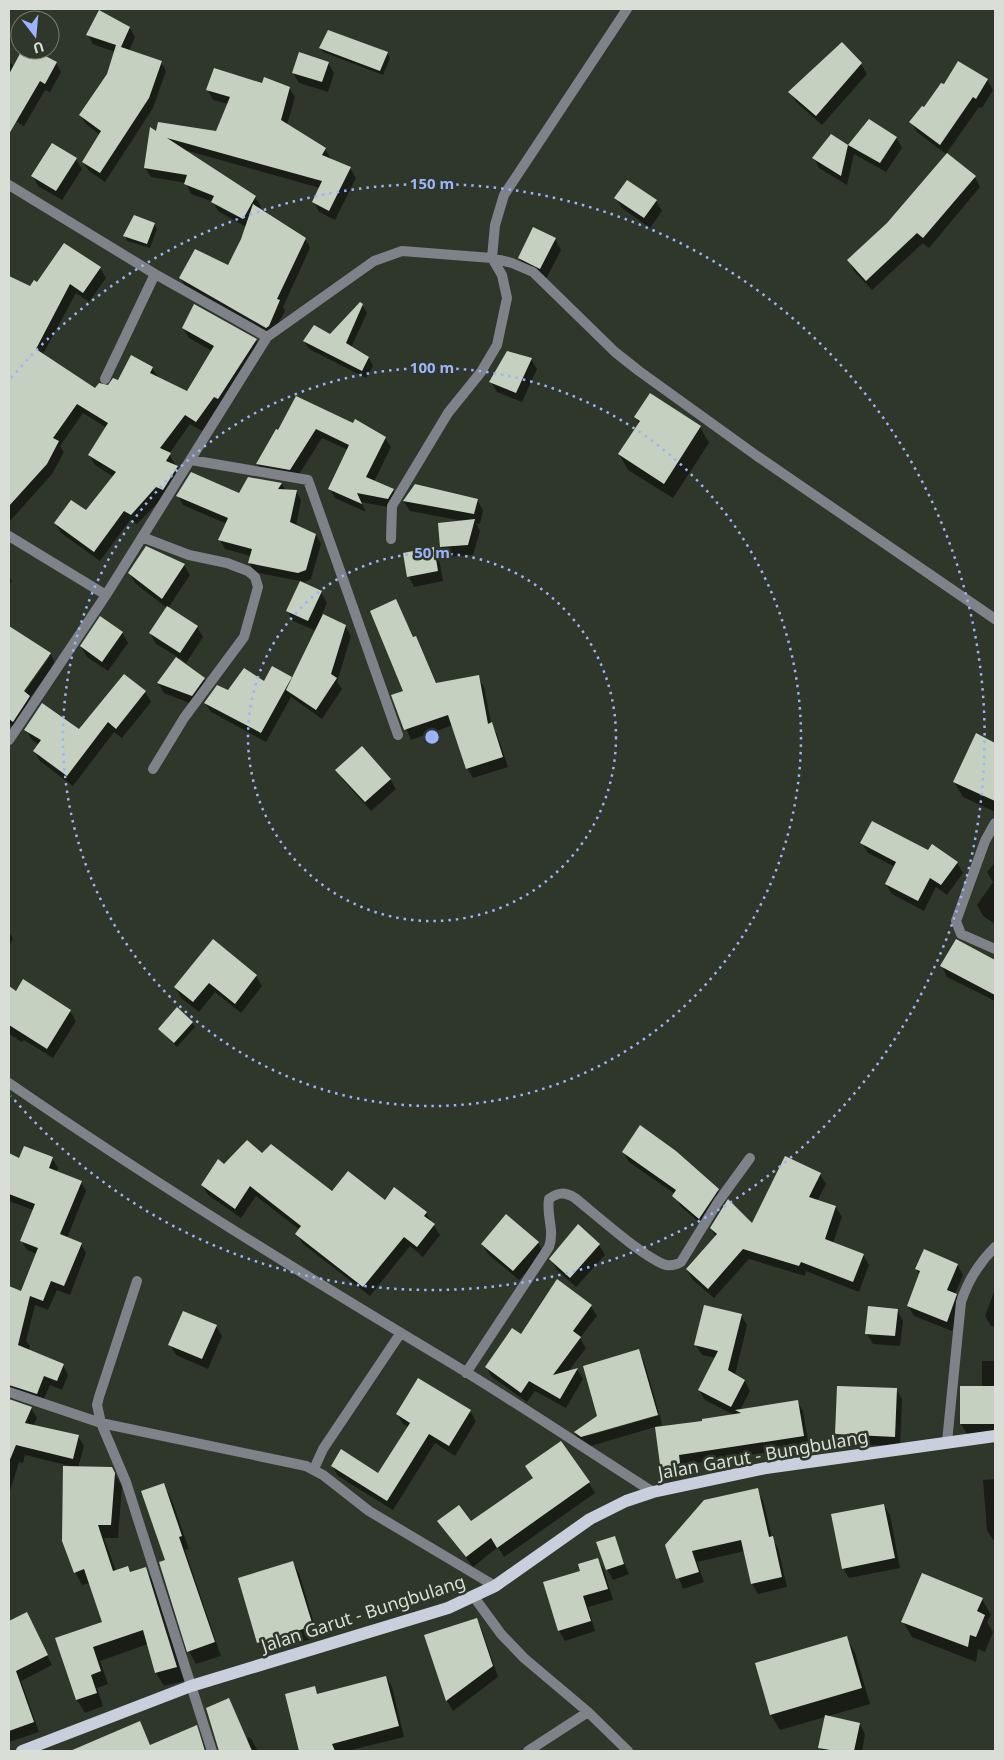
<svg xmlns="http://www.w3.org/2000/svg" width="1004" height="1760" font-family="'Noto Sans',sans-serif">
	<rect width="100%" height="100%" fill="#2f372a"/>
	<path fill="#0007" fill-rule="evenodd" d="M130,28L135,37L129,51L161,62L166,71L153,108L105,182L89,171L83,162L100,135L86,124L80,115L108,75L115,52L93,44L88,35Z
		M320,48L387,53L390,58L383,75L323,52Z
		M23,50H32L56,63L61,72L50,92L45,90L24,126L9,117V62L14,66Z
		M328,63L334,73L328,92L299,83L293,73Z
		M861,64L867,74L822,125L796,102L790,92Z
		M987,80L993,90L982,108L979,107L946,154L975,177L980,187L929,248L923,243L872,290L854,271L849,261L888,224L947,155L917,132L911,122L924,109Z
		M263,85L289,88L295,97L287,125L325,149L331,159L350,168L356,178L335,220L319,212L314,202L320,188L185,150L255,197L261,207L259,210L305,238L310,248L283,307L285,311L271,337L186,287L180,278L228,266L246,227L218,211L213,202L191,194L186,183L151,177L145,168L157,133L217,132L228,104L213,100L208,90Z
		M869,120L896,137L902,148L886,172L854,154L847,185L819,168L814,158L831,136L848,146Z
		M76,159L82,169L62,200L38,186L33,176Z
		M616,198L656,201L662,211L650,228L622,208Z
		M154,224L157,229L150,248L127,241L125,236Z
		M555,239L561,250L546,279L525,268L519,258Z
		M100,268L106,278L89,302L76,293L43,354L95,390L152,368L159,378L187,393L212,351L189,338L183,328L194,305L256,340L262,350L202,431L190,424L169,454L183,477L137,524L130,520L100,561L61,533L55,523L86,512L114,477L95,465L89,455L107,428L83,413L60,446L64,452L52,474L9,522V453L28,416L9,407V277L31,288L37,284Z
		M362,305L367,313L351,348L369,358L373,366L366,378L309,349L304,341L331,336Z
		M508,352L531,359L537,369L522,402L497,392L491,382Z
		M296,397L385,438L391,447L374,482L393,490L398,499L393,508L361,502L366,512L335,498L330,489L348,450L322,438L296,479L262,473L257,464L278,431Z
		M636,417L700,427L709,443L673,498L628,470L619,454L639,423Z
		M249,478L282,484L286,491H296L301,500L296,526L316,535L321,544L311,579L304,582L254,572L249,562L251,556L225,549L220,540L227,524L183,505L178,496L240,494Z
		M415,485L477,500L483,510L480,524L476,523L480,531L473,555L447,557L441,547L439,524L463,521L410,511L404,502Z
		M433,549L439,559L443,581L414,587L409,577Z
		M184,565L190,575L168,608L197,627L203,637L186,663L180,658L178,660L204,679L210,689L197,706L164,693L158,683L178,657L156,644L150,633L167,608L135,583L129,573Z
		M9,575L12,581L9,585Z
		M321,592L327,603L322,614L345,626L351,636L337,682L342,689L322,719L291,697L266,742L211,712L205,703L229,692L264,683L291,678L292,680L316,631L293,621L288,611Z
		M396,601L414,638L416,637L421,647L437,684L478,677L484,687L491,723L497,734L508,767L473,778L467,768L453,725L411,740L393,696L405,692Z
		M9,629L50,653L55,663L30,698L35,706L18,730L9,724ZM47,656H50L21,697L19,695Z
		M122,632L128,643L108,671L87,657L81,647Z
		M125,675L145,692L151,702L122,738L114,732L73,786L40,761L34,751L39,745L32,740L26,730H80Z
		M976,735L995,744V812L963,797L954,782Z
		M337,770L390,779L396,789L371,811L343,780Z
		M862,843L928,852L957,863L963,873L947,895L936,887L924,911L892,894L886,884L895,867L868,853Z
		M995,862V924L983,916L977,905L993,882L987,872Z
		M9,932L13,939L9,946Z
		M213,941L256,976L262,986L241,1013L215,992L199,1012L181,998L176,988Z
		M957,941L995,962V1001L947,977L942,966Z
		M24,981L70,1011L76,1021L53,1058L24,1040L22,1042L9,1034V988L16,992Z
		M192,1023L195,1027L177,1047L159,1029Z
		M25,1147L52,1158L58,1168L56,1172L81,1182L86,1191L67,1238L81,1244L86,1253L70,1295L57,1290L48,1310L35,1305L26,1341L30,1346L28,1351L63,1365L68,1375L62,1390L50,1385L42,1403L9,1398V1287L22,1292L37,1254L27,1250L21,1240L33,1210L9,1201V1155L20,1159Z
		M623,1152L717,1190L723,1200L706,1228L680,1206L675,1194L629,1162Z
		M262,1155L332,1193L385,1201L394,1189L426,1213L440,1235L423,1257L410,1246L370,1296L303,1244L297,1234L300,1230L256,1196L241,1218L208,1195L202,1185L224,1165Z
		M820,1174L826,1184L817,1201L836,1207L842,1217L833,1243L863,1255L869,1265L859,1292L806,1271L805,1276L749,1259L714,1298L693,1280L687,1270L716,1237L711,1228L752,1225Z
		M578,1226L599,1245L605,1255L576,1287L557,1270L551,1259Z
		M538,1243L544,1253L519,1280L488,1254L482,1244Z
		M957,1264L963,1275L955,1294L962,1305L952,1331L914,1316L908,1306L920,1275L916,1269Z
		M558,1281L591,1306L597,1316L580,1338L586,1348L568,1372L577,1369L583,1379L566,1408L535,1391L527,1402L492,1377L486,1367L521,1336Z
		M995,1289V1327L991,1326L985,1316Z
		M897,1310L903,1321L900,1346L873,1344L867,1334Z
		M741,1315L747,1325L735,1375L745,1381L750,1391L740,1410L797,1401L803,1411L809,1446L684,1465L685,1473L668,1481L662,1471L704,1422L734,1415L705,1400L699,1390L716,1358L702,1355L696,1345Z
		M216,1326L222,1336L208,1369L176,1355L170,1345Z
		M638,1351L644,1361L659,1413L595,1432L591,1435L660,1415L662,1425L587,1447L581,1443L575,1433L599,1416Z
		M982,1361H995V1434H967L961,1424L982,1387Z
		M896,1389L902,1399L900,1446L842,1444L836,1434Z
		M9,1400L31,1408L37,1418L33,1426L78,1436L84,1446L78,1468L112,1469L122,1487L118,1538H104L116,1571L131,1574L145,1568L153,1582L184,1681L164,1686L156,1673L148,1644L100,1661L108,1684L97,1688L103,1706L85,1713L77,1700L57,1639L104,1623L90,1583L82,1585L75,1572L74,1467L25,1455L23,1463L19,1462L9,1494Z
		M470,1411L476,1421L455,1456L435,1443L393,1510L338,1476L332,1466L379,1474L408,1427L403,1424L397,1414Z
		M995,1479V1540H993L987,1530L983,1480Z
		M589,1483L595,1493L504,1557L498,1547L473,1567L439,1522H470Z
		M163,1484L171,1498L189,1549L185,1550L221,1656L196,1664L189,1651L167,1561Z
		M757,1490L763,1500L772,1538L778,1548L787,1587L758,1594L752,1584L745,1551L697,1562L704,1582L683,1589L666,1545Z
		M884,1505L890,1515L900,1568L849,1578L843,1568Z
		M614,1538L629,1574L613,1580L607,1569Z
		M598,1560L604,1570L613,1600L588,1607L595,1631L565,1641L559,1631L544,1583L582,1572Z
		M293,1563L299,1573L318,1637L264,1653L259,1643L240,1579Z
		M982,1599L991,1615L987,1622L993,1632L985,1652L978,1649L976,1662L912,1637L903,1622Z
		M26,1614L52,1665L21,1681L39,1732L9,1742V1622Z
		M476,1619L482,1630L498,1677L453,1711L447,1701L426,1636Z
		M846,1637L855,1653L870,1704L780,1730L771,1715Z
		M386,1677L392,1687L404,1737L347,1751H306L301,1740L314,1688L318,1695Z
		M229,1700L247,1739L250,1737L258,1751H219Z
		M139,1722L151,1746L196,1727L206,1751H75Z
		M860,1724L865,1734L862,1751H822L820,1747Z"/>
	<path fill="#c6d0c0" d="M99,10L130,27L121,47L162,61L149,98L100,173L82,162L101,131L79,115L107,74L116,45L119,46L86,35Z
		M328,30L388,52L380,71L319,48Z
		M842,42L862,63L816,116L788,92Z
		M22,50H34L57,62L45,84L40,81L9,134V74Z
		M299,52L329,62L322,82L292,73Z
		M958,61L988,79L976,99L973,97L940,145L909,122L922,106L924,107L941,83L944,84Z
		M214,68L262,83L264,77L290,87L281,120L326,148L322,155L351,167L329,211L312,202L322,181L167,138L256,196L243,219L211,202L214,196L184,184L187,175L144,168L150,127L156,131L158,122L216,131L230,97L206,90Z
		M869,119L897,137L880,163L848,145Z
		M831,134L848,145L841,176L812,158Z
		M52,143L77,158L56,191L31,176Z
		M947,153L976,176L923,238L917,233L866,281L847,260L887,223Z
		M627,180L657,200L644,218L614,198Z
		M253,204L306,238L277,299L280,300L269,326L266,328L179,278L195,249L228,265L241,239Z
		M134,215L155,223L147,244L123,236Z
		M533,227L556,238L540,269L518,258Z
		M64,243L101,267L83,293L70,284L36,349L95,388L99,383L108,385L113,378L118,380L131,355L153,367L150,373L187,391L214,346L182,328L194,304L257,339L218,399L214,397L196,422L185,415L160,448L171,453L166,461L178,466L163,490L156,487L131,515L124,511L94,552L54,523L71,500L86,510L116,472L88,455L108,423L77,404L53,438L59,441L47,464L9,506V276L30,286L34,280L37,282Z
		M360,302L363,304L346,343L369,357L362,371L303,341L314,325L330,334Z
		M507,351L532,358L516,393L489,382Z
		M650,393L701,426L664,484L618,454L640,421L634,417Z
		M296,396L353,423L355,419L386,437L366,477L394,489L388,499L357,493L362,504L328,489L349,445L316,429L290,470L256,464L276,429L278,430Z
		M191,472L239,493L248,477L282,483L278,489L297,490L290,522L316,534L306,570L298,573L248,563L252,549L218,540L228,518L176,496Z
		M415,484L478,499L474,514L403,501Z
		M475,519L468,545L440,547L438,523Z
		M146,546L185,564L162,599L128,573Z
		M434,547L438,571L407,577L403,553Z
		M300,581L322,591L308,621L286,611Z
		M396,599L413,637L416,636L436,683L479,675L488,724L492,722L503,757L466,769L448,715L404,730L391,695L403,691L370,611Z
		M167,606L198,626L180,653L149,633Z
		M323,614L346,625L331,674L337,678L316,710L286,690Z
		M100,616L123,632L102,662L80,646Z
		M9,626L51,653L24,691L30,696L13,722L9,719Z
		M176,657L205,678L192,696L157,683Z
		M272,666L292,677L261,733L204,703L217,685L228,690L244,668L264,681Z
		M124,674L146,691L116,729L108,722L67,776L33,751L41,740L24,730L42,703L79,729Z
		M976,733L995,743V801L953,782Z
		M362,746L391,779L365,802L335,770Z
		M872,821L928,850L932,844L958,862L941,885L930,878L918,901L885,884L896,862L860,843Z
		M213,939L257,975L235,1004L209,983L193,1002L174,987Z
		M956,939L995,960V995L940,966Z
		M23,979L71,1010L47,1049L9,1025V986L16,991Z
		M177,1007L193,1022L174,1043L158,1029Z
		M640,1125L676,1151L719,1189L699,1219L672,1196L676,1190L622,1152Z
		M247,1140L262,1153L271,1144L332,1191L348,1171L385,1200L394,1187L427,1212L424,1216L435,1224L417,1247L404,1237L363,1287L295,1234L301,1226L250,1186L235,1209L201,1185L218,1159L224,1164Z
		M24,1146L53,1157L49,1168L82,1181L60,1234L82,1243L64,1286L51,1281L43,1301L30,1296L18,1345L64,1364L57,1381L44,1376L37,1394L9,1385V1286L21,1291L38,1248L20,1241L35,1204L9,1194V1153L19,1158Z
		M785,1156L821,1173L809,1197L836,1206L825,1239L864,1254L853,1282L801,1262L799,1266L743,1249L708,1289L686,1269L717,1234L710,1228L728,1199L752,1223Z
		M506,1214L539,1242L513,1271L481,1244Z
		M578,1224L600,1244L570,1278L549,1259Z
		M924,1249L958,1264L947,1290L957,1294L947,1322L907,1306L920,1271L915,1269Z
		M557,1279L592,1305L573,1331L581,1337L553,1375L578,1368L560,1399L529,1381L521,1393L485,1367L512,1328L521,1334Z
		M704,1305L742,1314L728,1370L745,1380L731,1407L698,1390L718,1351L694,1345Z
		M868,1306L898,1309L895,1336L865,1334Z
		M183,1311L217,1325L202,1359L168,1345Z
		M639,1349L658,1415L581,1437L574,1432L597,1416L583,1366Z
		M418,1378L471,1410L449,1446L429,1434L387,1501L331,1466L341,1449L378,1473L410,1423L396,1414Z
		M837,1386L897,1388L895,1437L835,1434Z
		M960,1386H995V1424H960Z
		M9,1399L32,1407L25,1423L79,1435L73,1459L16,1445L9,1462Z
		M798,1400L804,1436L679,1455L680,1463L661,1472L655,1427L702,1421V1419L741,1413L735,1410Z
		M561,1441L590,1482L497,1548L491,1538L466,1557L437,1521L459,1505L471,1521L533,1478L525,1466Z
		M63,1466L112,1467L115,1473L111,1525H98L113,1571L128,1566L130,1572L146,1567L177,1667L155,1673L143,1630L93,1647L101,1671L91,1675L97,1693L76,1700L55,1638L102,1622L84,1569L74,1573L62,1541Z
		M164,1483L182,1536L179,1537L215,1642L187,1652L159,1562L165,1560L141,1491Z
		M758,1488L769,1537L773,1536L782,1577L751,1584L741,1540L692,1551L699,1572L676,1579L665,1545L704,1500Z
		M884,1504L895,1558L842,1569L831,1514Z
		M615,1536L624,1564L606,1570L596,1542Z
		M598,1558L608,1589L583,1596L591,1621L558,1631L543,1582L580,1571L578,1564Z
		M293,1561L313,1626L257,1643L238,1578Z
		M922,1573L983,1598L977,1611L985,1615L976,1637L970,1635L968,1647L901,1622Z
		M27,1612L48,1655L16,1671L34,1722L9,1731V1621Z
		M477,1618L493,1666L446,1701L424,1635Z
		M847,1636L862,1688L770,1715L755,1663Z
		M386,1676L399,1726L332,1744L335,1751H299L285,1694L315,1686L317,1694Z
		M229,1698L252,1751H219L206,1708Z
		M825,1715L860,1723L854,1751H836L818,1748Z
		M140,1721L150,1745L197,1725L205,1751H70Z"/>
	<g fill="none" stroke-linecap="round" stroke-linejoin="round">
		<path stroke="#7f8289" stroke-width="10" d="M9,185L155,274L267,337
			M105,379L155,274
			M191,460L308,480L398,735
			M9,536L106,595
			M142,537L189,555L227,563L248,571L255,577L258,587L244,637L184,718L153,769
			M391,539L392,506L448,413L481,372L497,345L507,298L502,275L492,258L495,225L504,195L627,9
			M9,740L106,595L267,337L374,261L402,251L492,258L512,263L533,272L615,352L639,371L757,456L995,619
			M995,823L985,841L956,921L961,934L995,949
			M9,1083C154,1183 304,1275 456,1366C522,1406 587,1450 653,1492
			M137,1281L99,1397L97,1405L101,1423L306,1466L323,1475L369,1511L495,1586
			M466,1373L549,1247C555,1230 546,1216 549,1199C558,1192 565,1192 575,1198C595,1214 644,1258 666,1265C672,1266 676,1265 681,1262L718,1202L750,1158
			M9,1392L101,1423L126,1482L212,1751
			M947,1442L961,1302C968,1280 979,1263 995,1247
			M314,1469L323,1449L400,1334
			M474,1597L501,1634L524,1658L588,1712L628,1751
			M528,1751L588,1712"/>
		<path stroke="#cacfde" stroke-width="12" d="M22,1751L191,1686L448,1608L495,1586L590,1519L626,1501L653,1492L766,1468L995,1436"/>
	</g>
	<g fill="none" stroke="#9bb4fd" stroke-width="2.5" stroke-dasharray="2.5 5">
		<circle cx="432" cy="737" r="184"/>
		<circle cx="432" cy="737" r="369"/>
		<path d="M11 378A553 553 0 1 1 11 1096"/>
	</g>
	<g text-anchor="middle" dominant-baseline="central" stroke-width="5" stroke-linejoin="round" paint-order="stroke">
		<g font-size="18" fill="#d9ded6" stroke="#2f372a">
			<text transform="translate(763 1454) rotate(-10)">Jalan Garut - Bungbulang</text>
			<text transform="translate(363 1613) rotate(-18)">Jalan Garut - Bungbulang</text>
		</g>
	</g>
	<circle cx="432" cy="737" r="8" fill="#9bb4fd" stroke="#2f372a" stroke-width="2.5"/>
	<g font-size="15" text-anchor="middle" font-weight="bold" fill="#9bb4fd" stroke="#2f372a" stroke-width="5" stroke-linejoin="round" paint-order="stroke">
		<text x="432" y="189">150 m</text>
		<text x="432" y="373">100 m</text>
		<text x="432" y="558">50 m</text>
	</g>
	<rect width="1004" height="1760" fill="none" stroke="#d9ded6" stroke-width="20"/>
	<g transform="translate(35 35) rotate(164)"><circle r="24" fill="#2f372a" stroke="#737a6f"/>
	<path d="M0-4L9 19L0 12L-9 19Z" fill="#9bb4fd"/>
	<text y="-8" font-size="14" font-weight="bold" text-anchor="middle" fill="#d9ded6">U</text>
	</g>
</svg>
